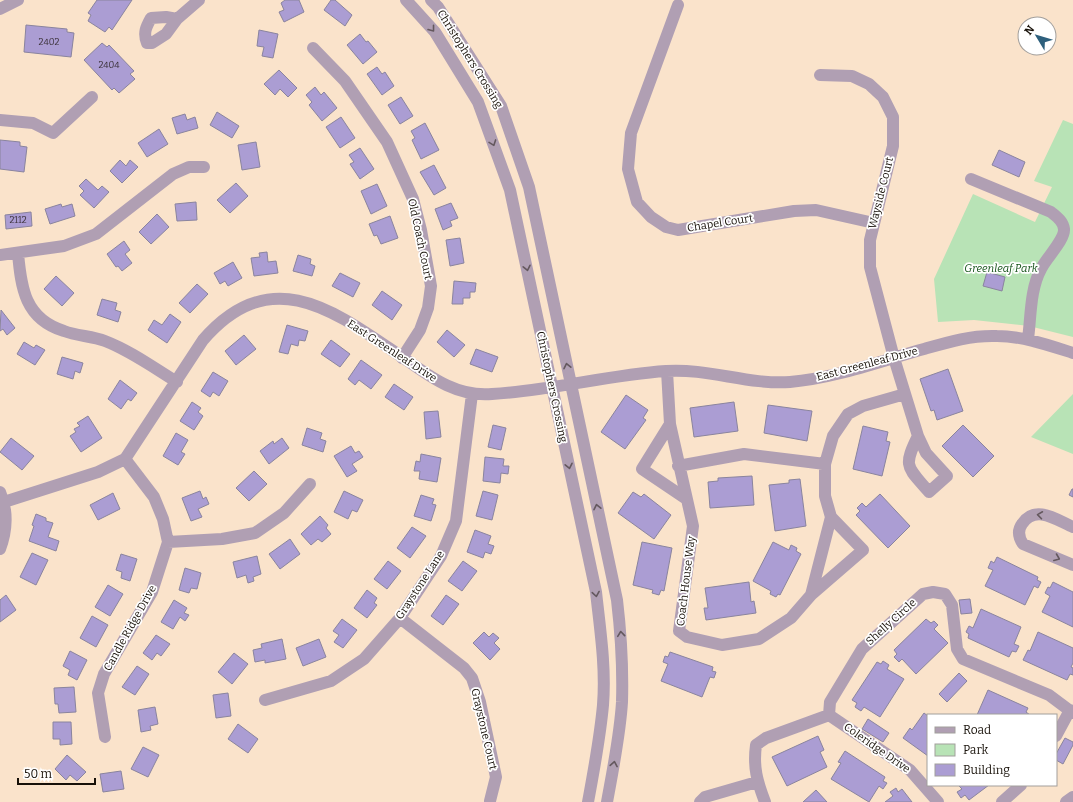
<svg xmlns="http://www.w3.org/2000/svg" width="1073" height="802" font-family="Bitter,serif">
	<rect width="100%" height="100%" fill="#fae3cb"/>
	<path fill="#b8e3b6" d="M1063,120L1073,124V337L1029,326L974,320L938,322L934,279L973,194L1035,222L1052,187L1034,181Z
		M1073,394V454L1031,437Z"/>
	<path fill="#ab9dd3" stroke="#8a849e" d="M97,0H132L112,30L109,27L105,32L88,21L91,15L88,13Z
		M285,0H299L304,12L284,22L279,12L284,10L281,3Z
		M331,0H335L352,15L345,26L324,10Z
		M26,25L67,29V32L74,33L71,57L24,52Z
		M259,30L278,34L273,58L262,56L264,47L257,46Z
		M360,34L366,42L368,41L377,52L363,64L347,45Z
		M102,43L107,47L109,45L134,71L130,74L135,79L119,93L114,88L112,90L84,60Z
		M377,67L382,74L385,72L394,86L382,95L367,74Z
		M279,70L297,88L288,97L280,89L275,95L264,84Z
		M315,87L321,95L324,92L337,108L322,121L309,105L312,102L306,95Z
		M401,97L413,116L400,124L388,105Z
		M217,112L239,126L232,138L210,125Z
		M185,114L187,120L195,117L198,128L177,134L172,118Z
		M341,117L355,138L340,148L326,127Z
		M425,123L439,150L421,159L412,140L415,138L411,131Z
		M159,129L168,144L147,157L138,143Z
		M0,140L20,142V146L27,147L24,172L0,169Z
		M256,142L260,167L242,170L238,145Z
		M360,148L374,169L360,179L350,164L354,162L349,155Z
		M999,150L1025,162L1019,177L992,165Z
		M120,160L126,166L130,160L138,167L122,183L110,171Z
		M434,165L446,188L434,195L420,172Z
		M86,179L98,190L102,186L109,192L94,208L80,195L84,191L79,186Z
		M236,183L248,196L230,213L217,200Z
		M377,184L387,206L371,214L361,191Z
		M196,202L197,220L177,221L175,204Z
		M451,203L458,218L450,221L452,226L443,230L435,209Z
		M61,204L62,207L72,204L75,216L50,224L45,209Z
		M31,212L32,226L6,229L5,215Z
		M157,214L169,227L151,244L139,232Z
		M390,216L398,238L381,244L377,235L374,236L369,224Z
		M460,238L464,263L450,266L446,240Z
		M124,241L130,250L125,254L132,263L122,271L118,266L116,267L107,254Z
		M267,252L268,262L276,261L278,273L254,276L251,258L260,257L259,253Z
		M298,255L311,259L310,264L315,266L312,276L293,271Z
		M233,262L242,278L228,286L225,281L220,284L214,273Z
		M987,272L1005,277L1002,291L983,286Z
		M340,273L360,283L353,297L332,286Z
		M56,276L74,293L62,306L44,289Z
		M454,281L476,283L475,292H470V298H463V304H452Z
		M197,284L208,294L190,313L179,303Z
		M382,291L402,305L392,320L372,305Z
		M102,299L117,303L115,310L121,312L118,322L97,315Z
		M1,310L15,328L7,335L3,329L0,331Z
		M170,314L181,322L167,343L148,330L154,320L162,325Z
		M287,325L308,331L305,341L299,340L298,346L291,344L288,354L279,352Z
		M447,330L465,345L454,357L437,342Z
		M244,335L256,349L236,365L225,351Z
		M331,340L350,354L340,367L321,354Z
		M24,342L34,348L36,345L45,350L35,365L17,354Z
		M476,349L498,357L492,372L470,364Z
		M62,357L83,363L80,373L75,371L73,379L57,374Z
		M361,360L382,375L371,389L359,380L355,385L348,379Z
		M948,369L963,411L937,420L934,410L931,411L920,379Z
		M213,372L228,381L219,396L213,392L210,397L201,391Z
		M120,380L137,393L131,401L128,399L121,409L108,399Z
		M394,384L413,397L404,410L385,397Z
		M626,395L648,410L643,418L646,420L625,449L601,432Z
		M192,402L201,408L198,412L203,416L194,430L180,421Z
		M734,402L738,431L694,437L690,408Z
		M768,405L812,411L807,441L764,433Z
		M438,411L441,437L426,439L424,412Z
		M88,416L102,438L81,452L70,436L76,432L74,429L80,426L77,423Z
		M493,425L506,428L501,450L488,447Z
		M963,425L994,456L973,477L942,446Z
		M863,426L888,432L886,441L890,442L882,476L853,469Z
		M307,428L322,433L320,439L326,441L323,452L302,445Z
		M176,433L188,440L181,452L185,454L178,465L163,456Z
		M11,438L34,456L22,470L0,452Z
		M282,438L289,448L269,464L260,451L273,441L274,444Z
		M351,446L355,453L359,451L363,457L352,464L357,471L347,477L334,456Z
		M421,454L441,458L437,482L419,479L420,471H414L416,461L420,462Z
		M485,457L504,459L503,466H509L508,474L501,473L500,483L483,481Z
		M254,471L267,484L249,501L236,488Z
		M752,476L754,505L710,508L708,482L718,481V478Z
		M800,479L806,526L775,531L769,485L789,483V480Z
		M1072,489H1073V497L1069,495Z
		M200,491L203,499L206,497L209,504L198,509L202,517L191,521L182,498Z
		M344,491L363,500L357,512L352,510L348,519L334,512Z
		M483,491L498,495L492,520L476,516Z
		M633,492L641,497L644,494L671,515L654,539L618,513Z
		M113,493L120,509L98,520L90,505Z
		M880,494L910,526L888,548L856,515L860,511L857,508L862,503L866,507Z
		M421,495L434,499L432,504L436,505L431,521L414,516Z
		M36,514L46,518V521L53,523L48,537L59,541L56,551L29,541L34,526L32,525Z
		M320,516L328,525L326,528L331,534L322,542L318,539L311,545L301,534Z
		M412,527L426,536L410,558L397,548Z
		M475,530L491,536L488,544L494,546L491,554L485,552L483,558L467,552Z
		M290,539L300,554L280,569L269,554Z
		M642,542L672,548L664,591L661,590L659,595L652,593L653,590L633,585Z
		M773,542L789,550L791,545L797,548L796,551L801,554L780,595L778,594L776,597L770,594L771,591L753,581Z
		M32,553L48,560L36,585L20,577Z
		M121,554L137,559L130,581L121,578L122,572L116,570Z
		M257,556L261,574L253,577L254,581L248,583L246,575L237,578L233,562Z
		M997,557L1038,577L1037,580L1041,582L1038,588L1034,586L1025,605L985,586L993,570L988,568L991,561L994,563Z
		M388,561L401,571L387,589L374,579Z
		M463,561L477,571L462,591L448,581Z
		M185,568L201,573L197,589L191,588L189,593L179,590Z
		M749,582L751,602L754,601L756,613L706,620L704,608H708L705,588Z
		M1053,582L1073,592V627L1042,612L1050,596L1045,593L1048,587L1050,588Z
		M108,585L123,594L110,616L95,607Z
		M367,590L377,598L374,603L377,605L367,618L354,608Z
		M6,595L16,610L0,622V600Z
		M446,595L459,604L443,625L431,616Z
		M970,599L972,613L961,614L959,600Z
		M174,600L187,608L184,613L189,615L185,621L180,617L173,629L161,622Z
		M981,609L1021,627L1014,644L1019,646L1016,652L1012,651L1009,657L968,638L969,634L966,632L969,626L973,628Z
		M92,616L108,625L96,647L80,638Z
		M342,619L357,630L343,648L334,642L339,635L333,631Z
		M926,619L931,623L934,621L938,625L934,629L948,643L916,674L902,659L899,662L894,657L897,654L894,650Z
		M484,632L489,637L493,633L499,638L494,643L500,649L490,660L473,643Z
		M1038,632L1073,648V663L1071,667L1073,668V675L1070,674L1067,680L1023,660L1028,650L1030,651Z
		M156,635L170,644L161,656L157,653L152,660L143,653Z
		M282,639L286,659L265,663V660L255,662L253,650L262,648L261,644Z
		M319,639L326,657L303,666L296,648Z
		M70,651L87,660L77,680L68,675L70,670L63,666Z
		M670,652L713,667L712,671L716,672L714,678L710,677L702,697L661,681L668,664L663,662L665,656L668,657Z
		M234,653L248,664L232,684L218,672Z
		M883,661L889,665L887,669L904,679L880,717L864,707L861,711L855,707L857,703L852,700L877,662L881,664Z
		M137,666L149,674L135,695L122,687Z
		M959,673L967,681L947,702L939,694Z
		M74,687L76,712L59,713L58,704H55L54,688Z
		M988,690L1028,708L1026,712L1030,715H977Z
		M228,693L231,716L216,718L213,695Z
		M155,707L158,724L150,726L151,730L141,732L138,710Z
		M924,713L928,716V756L903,738L910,728L912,730Z
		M868,719L889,733L883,742L862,729Z
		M53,722H71L72,744L60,745V739H53Z
		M238,724L258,739L248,753L228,739Z
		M818,736L824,750L820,752L827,767L787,786L772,757Z
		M1065,738L1073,742V745L1063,764L1056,760V754Z
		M143,747L159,755L148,777L131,769Z
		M845,751L885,777L883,781L887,783L883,789L879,786L869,802L831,779L841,763L838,762Z
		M67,755L86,772L77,781L70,775L66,780L55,769Z
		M121,771L124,789L103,792L100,774Z
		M958,785H989L969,800L965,795L961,798L957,792L962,789Z
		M896,788L898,792L902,789L912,802H885L893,796L890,792Z
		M816,790L827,802H803Z"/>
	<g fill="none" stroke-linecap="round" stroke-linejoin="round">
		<path stroke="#b09fb3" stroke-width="12" d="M406,0L435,32L478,102L510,190L596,592C600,629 606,667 603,705C600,738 594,770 588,802
			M431,0L438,7L501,106L529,187L617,600C621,634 623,668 622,702C620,735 613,769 607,802
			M678,5L631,133L628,169L637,202L651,217L666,227L678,230L794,211L816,210L874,223
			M0,9L18,0
			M177,19L166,17L151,18C146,27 143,33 147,43H152L166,34L177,19L199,0
			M313,48L345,81L387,142L413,199L421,230L431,286L428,308L420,330L402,358
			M820,75L852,76L869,84L883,97L893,117V146L870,240V267L894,358L918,436
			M0,120L33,123L53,133L92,97
			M971,179L1051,212C1057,217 1063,221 1064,229C1065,240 1046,258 1041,269C1030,289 1031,317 1028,339
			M18,253C21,288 25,319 64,331C77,336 92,336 105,341C131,351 154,368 177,382
			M0,255L64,246L96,234L173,174L189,167H204
			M667,371L670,424L693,526L679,631L687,637L722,645L759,639L791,618L811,595L831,517L825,496V464L833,436L848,414L863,406L905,394
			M670,424L642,469L685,498
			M918,436L926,453L947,476L929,492C908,467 902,468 918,436Z
			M678,466L744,454L825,464
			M0,492C8,510 7,531 0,549
			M4,502L98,472L125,459L203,340C273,259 338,314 408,361C433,379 459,397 492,394C550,391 607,375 666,371C708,368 748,385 790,382C836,378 880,361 924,349C948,342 971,335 997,336C1023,336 1048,345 1073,353
			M1073,527C1057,520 1035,504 1022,524C1017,531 1019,538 1023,544L1073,565
			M168,542L222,539L255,533L284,513L310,484
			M811,595L863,550L831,517
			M400,618L464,668L472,678L480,702L496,777L490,801
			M265,700L331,681L364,659L400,618L441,556L456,521L472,394
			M829,715L910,770L938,802
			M1056,736L1070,710
			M105,737L98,693L104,674L152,592L168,542L163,519L154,497L125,459
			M700,802L705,797L757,782
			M765,802C757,781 753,767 756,745L766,738L829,715L830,702L862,649L923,594L933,592L945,594L952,605L957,649L963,659L1049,695L1073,713
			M1002,802L1021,785
			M1066,802L1073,797"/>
	</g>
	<defs><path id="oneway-chevron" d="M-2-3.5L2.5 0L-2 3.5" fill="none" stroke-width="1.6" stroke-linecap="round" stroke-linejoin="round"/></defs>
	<g stroke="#64585e">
		<use href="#oneway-chevron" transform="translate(432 29) rotate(52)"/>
		<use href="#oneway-chevron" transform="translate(493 143) rotate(70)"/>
		<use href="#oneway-chevron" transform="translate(527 268) rotate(78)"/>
		<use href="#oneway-chevron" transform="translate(567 366) rotate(-102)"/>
		<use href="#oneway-chevron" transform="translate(569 466) rotate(78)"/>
		<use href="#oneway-chevron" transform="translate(597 507) rotate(-102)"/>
		<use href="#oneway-chevron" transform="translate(1040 515) rotate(-172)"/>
		<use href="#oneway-chevron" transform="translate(1057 558) rotate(22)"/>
		<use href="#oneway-chevron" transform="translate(596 594) rotate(81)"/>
		<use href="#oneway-chevron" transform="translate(621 634) rotate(-96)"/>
		<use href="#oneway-chevron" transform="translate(614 764) rotate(-80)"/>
	</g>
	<g text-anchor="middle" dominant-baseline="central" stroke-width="3.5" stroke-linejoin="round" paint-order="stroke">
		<g font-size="9" fill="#3c333b">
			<text x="49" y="42">2402</text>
			<text x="109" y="65">2404</text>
			<text x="18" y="220">2112</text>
		</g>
		<g font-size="11" fill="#171008" stroke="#fff">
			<text transform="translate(470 59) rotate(58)">Christophers Crossing</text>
			<text transform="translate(881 193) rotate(-76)">Wayside Court</text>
			<text transform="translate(720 223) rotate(-9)">Chapel Court</text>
			<text transform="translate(420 239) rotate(78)">Old Coach Court</text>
			<text transform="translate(392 351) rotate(33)">East Greenleaf Drive</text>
			<text transform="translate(867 364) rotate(-15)">East Greenleaf Drive</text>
			<text transform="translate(552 387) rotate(78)">Christophers Crossing</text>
			<text transform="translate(686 581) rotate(-83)">Coach House Way</text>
			<text transform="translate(420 585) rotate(-57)">Graystone Lane</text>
			<text transform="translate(891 622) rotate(-42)">Shelly Circle</text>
			<text transform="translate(130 628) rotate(-61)">Candle Ridge Drive</text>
			<text transform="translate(484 729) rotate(77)">Graystone Court</text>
			<text transform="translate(877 748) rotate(35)">Coleridge Drive</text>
		</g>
		<g font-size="11" font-style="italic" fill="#125016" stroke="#fff">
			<text x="1001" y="268">Greenleaf Park</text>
		</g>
	</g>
	<rect x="927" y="714" width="130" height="72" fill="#ffffff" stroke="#a29f9c"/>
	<rect x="935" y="727" width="20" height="6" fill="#b09fb3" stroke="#a29f9c"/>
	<text x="963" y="734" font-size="12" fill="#171008">Road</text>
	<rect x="935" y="744" width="20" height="12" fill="#b8e3b6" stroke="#a29f9c"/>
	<text x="963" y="754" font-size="12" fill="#171008">Park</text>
	<rect x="935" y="764" width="20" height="12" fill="#ab9dd3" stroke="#a29f9c"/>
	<text x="963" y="774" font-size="12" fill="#171008">Building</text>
	<g transform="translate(1037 36) rotate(308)"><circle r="19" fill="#ffffff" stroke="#a29f9c"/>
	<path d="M0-3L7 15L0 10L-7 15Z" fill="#2e607d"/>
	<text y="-6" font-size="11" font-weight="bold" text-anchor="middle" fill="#171008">N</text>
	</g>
	<path d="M18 778v6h77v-6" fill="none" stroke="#171008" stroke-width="2"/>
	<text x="24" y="778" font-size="12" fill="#171008" stroke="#ffffff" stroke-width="3" paint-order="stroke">50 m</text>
</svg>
